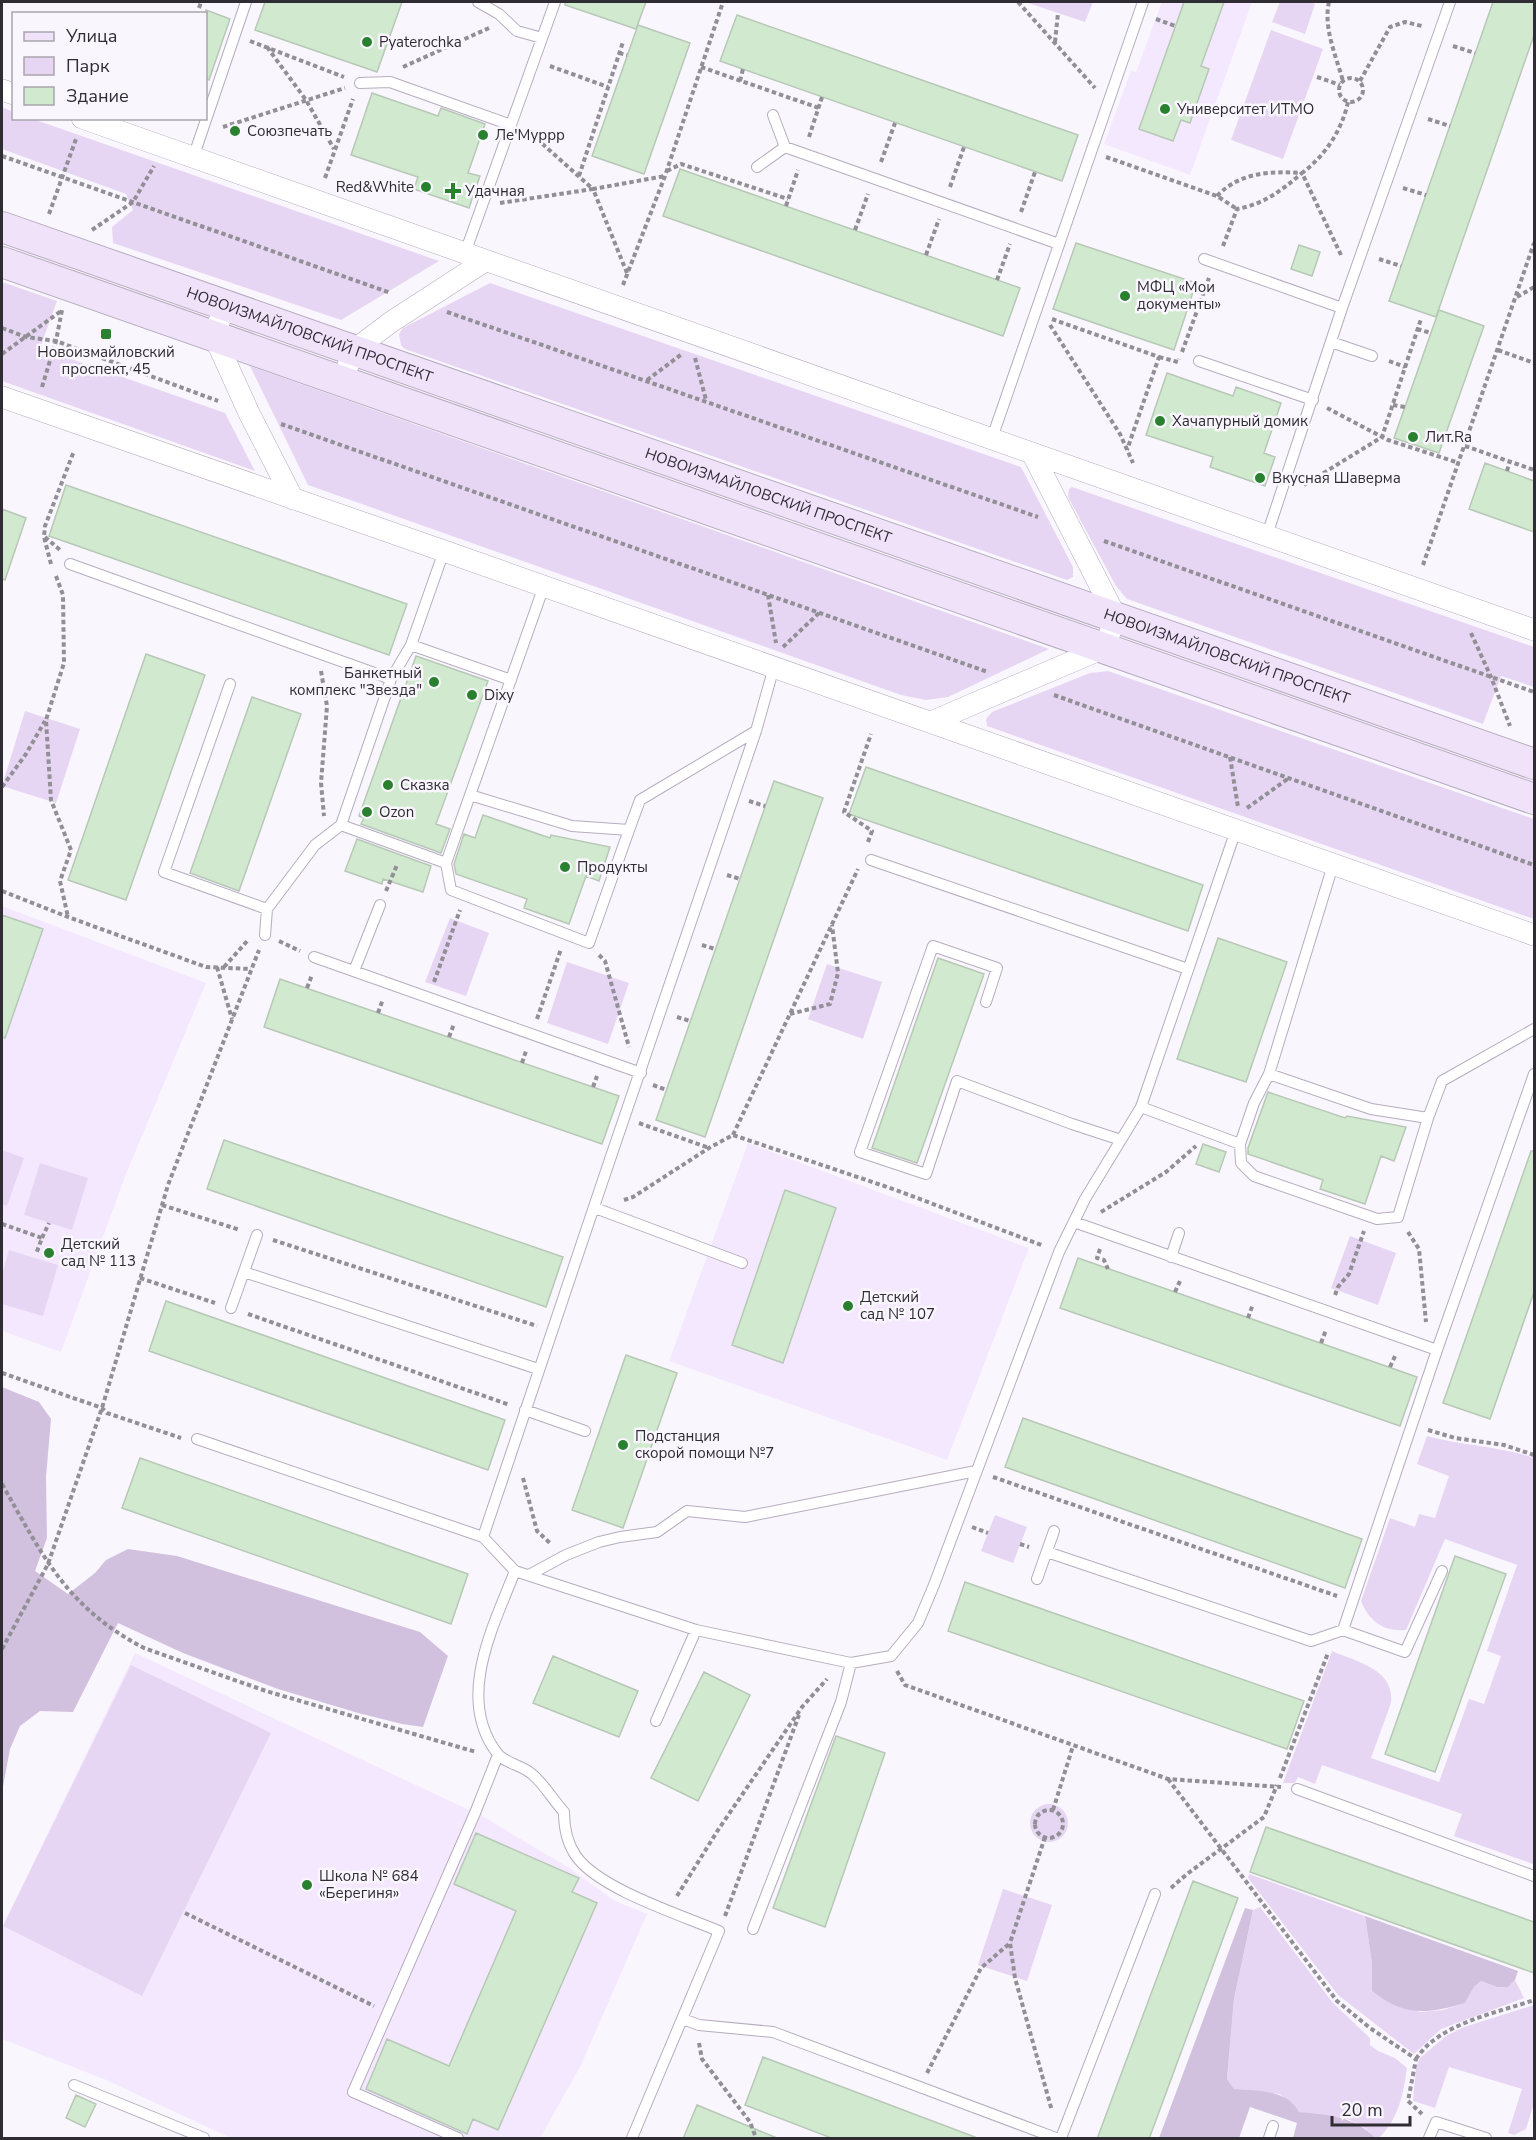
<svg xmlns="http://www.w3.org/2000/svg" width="1536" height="2140" font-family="'Nunito Sans',sans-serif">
	<rect width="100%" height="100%" fill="#faf6fe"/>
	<path fill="#f4e8fe" d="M1162,2H1252L1190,175L1104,144L1131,71L1136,72Z
		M2,906L206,983L126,1174L61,1352L2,1331Z
		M748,1143L1029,1248L947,1460L669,1361Z
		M135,1653L484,1817L569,1868L615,1901L647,1914L581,2065L540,2138H231L106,2080L2,2039V1928Z"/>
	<path fill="#e6d6f3" d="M1025,2H1093L1085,22Z
		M1280,2H1309L1315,4L1305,34L1272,22Z
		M1271,30L1323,49L1283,159L1231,140Z
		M2,107L13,112L14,118L33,119L439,261L341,320L113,243L112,227L133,210L126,194L2,149Z
		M2,282L57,301L40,348L225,413L255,471L2,381Z
		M490,283L1021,467L1073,567V577L1067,580L405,349L401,345L399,334L403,328Z
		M250,366L1049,649L948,697L926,700L901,695L308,485Z
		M1072,487L1534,647V687L1501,676L1483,724L1127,599L1116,586L1068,497L1069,489Z
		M1108,671L1534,819V919L987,726L986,719L992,712L1090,673Z
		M25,711L80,729L56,803L2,786Z
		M450,918L489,933L466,996L425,982Z
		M567,962L629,983L608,1044L547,1023Z
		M827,964L882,982L863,1039L808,1019Z
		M2,1150L24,1158L7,1206L2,1204Z
		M40,1163L88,1178L72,1230L24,1215Z
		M1350,1236L1396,1253L1378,1305L1331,1288Z
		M9,1250L58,1265L43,1316L2,1304V1275Z
		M1427,1436C1462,1446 1500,1446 1534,1458V1859L1533,1864L1454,1836L1462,1814L1322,1765L1315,1784L1298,1777L1295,1783H1283L1332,1651C1357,1662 1395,1669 1391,1703L1371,1758L1439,1782L1469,1699L1484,1704L1501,1656L1487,1651L1517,1565L1445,1539L1406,1630C1383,1632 1369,1621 1361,1601L1390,1518L1415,1527L1419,1514L1435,1518L1449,1476L1417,1464Z
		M995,1515L1027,1527L1013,1563L981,1551Z
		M131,1665L271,1733L142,1996L3,1926Z
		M1030 1823a19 19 0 1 1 38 0a19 19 0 1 1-38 0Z
		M1249,1874L1365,1916L1372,1964V1991L1420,2012L1443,2010L1465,2003L1474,1987L1481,1981L1497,1987H1508L1515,1980L1524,1998L1441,2029L1414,2054L1338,1995L1248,1878Z
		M1003,1889L1052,1905L1027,1981L978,1965Z
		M1260,1907L1333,2003L1370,2038V2045L1378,2051L1395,2058L1407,2068C1403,2095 1399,2118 1379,2138H1376L1365,2128L1348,2119L1299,2112L1280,2094L1234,2089L1227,2079L1234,1999L1253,1910Z
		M1534,2005V2103L1526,2129L1514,2135L1508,2133L1522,2089L1449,2067L1435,2108L1413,2101L1416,2067L1420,2058L1446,2036L1464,2027Z"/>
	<path fill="#d1c1de" d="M2,1387L39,1402L51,1419L46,1477L47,1538L35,1571L68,1594L95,1573L106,1560L128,1549L177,1556L420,1632L448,1656L423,1727L402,1724L358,1713L278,1689L183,1653L118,1623L73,1712L40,1711L20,1726L10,1749L2,1792Z
		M1245,1908L1253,1910L1234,1999L1227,2079L1234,2089C1257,2091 1287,2089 1299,2112C1330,2115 1353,2116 1376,2138H1293L1297,2123L1250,2107L1239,2138H1159Z
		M1365,1916L1518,1971L1515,1980L1508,1987H1497L1481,1981L1474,1987L1465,2003C1428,2014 1404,2017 1372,1991V1964Z"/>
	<path fill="#d0e9cf" stroke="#b8c8b7" stroke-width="1.5" d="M265,2H402L377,72L255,30Z
		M565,2H646L636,29L565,5Z
		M1184,2H1224L1201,66L1209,69L1190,123L1181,120L1173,141L1139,129Z
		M1493,2H1534V35L1436,317L1389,301Z
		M206,10L230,19L209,80L206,79Z
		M737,15L1078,135L1062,181L720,61Z
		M638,25L690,43L644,174L592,156Z
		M372,93L438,116L441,108L485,124L468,173L480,176L469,208L414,189L418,177L351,155Z
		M680,169L1020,288L1003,336L663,216Z
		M1076,243L1196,283L1174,350L1053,309Z
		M1299,245L1320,252L1312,276L1291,269Z
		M1439,310L1484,326L1439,453L1394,438Z
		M1167,373L1233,396L1236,387L1281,403L1264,453L1275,457L1265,486L1210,467L1213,457L1146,435Z
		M1485,463L1534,481V532L1469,509Z
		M66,485L407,604L389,655L49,536Z
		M2,509L26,518L5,580L2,579Z
		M146,654L205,675L126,900L68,880Z
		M416,656L488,681L436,824L450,829L441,853L361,824L364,818L359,816Z
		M252,697L301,714L239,891L190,873Z
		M866,767L1203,885L1188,931L849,814Z
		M774,781L823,798L705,1137L656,1120Z
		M483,815L550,838L551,835L610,847L599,881L586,876L569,924L524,908L527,899L456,874L454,864L464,834L475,838Z
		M357,839L431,866L423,892L383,879L382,884L345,871Z
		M2,915L43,929L5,1038L2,1037Z
		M1218,938L1287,962L1246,1082L1177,1059Z
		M938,958L984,974L917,1163L872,1148Z
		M280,979L619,1096L602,1144L264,1027Z
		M1268,1092L1345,1118L1347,1116L1406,1127L1394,1161L1381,1156L1365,1204L1320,1189L1323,1180L1248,1154V1148Z
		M224,1140L563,1257L546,1307L207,1189Z
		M1203,1144L1226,1152L1219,1172L1196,1164Z
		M1531,1151H1534V1292L1490,1419L1443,1403Z
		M785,1190L836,1208L783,1363L732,1345Z
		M1078,1258L1417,1377L1400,1426L1060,1308Z
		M166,1301L505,1420L488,1470L149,1351Z
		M626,1355L677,1373L623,1528L572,1510Z
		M1023,1418L1362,1539L1345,1588L1005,1467Z
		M140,1458L468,1574L451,1624L122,1508Z
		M1455,1556L1506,1574L1435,1772L1385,1754Z
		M965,1582L1304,1701L1287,1749L948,1631Z
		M553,1656L638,1691L619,1737L533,1703Z
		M704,1672L750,1695L698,1801L651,1778Z
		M836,1736L885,1753L825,1927L773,1908Z
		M1266,1827L1534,1922V1973L1250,1872Z
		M476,1833L579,1878L572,1892L597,1903L498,2130L473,2119L467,2134L366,2089L387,2039L449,2066L516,1911L454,1884Z
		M1193,1881L1238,1898L1149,2139H1097Z
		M763,2057L975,2137V2139H834L745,2105Z
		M76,2095L96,2104L85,2127L66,2118Z
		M697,2105L777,2138V2139H683Z"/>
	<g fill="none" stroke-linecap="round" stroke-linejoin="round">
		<g stroke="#b6acbf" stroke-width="12">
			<path id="lane" d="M478,2L499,14L517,31L542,38
				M360,83L390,82L511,125
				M773,115L785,147L1059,244
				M193,158L246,2
				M757,167L785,147
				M465,253L555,2
				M1204,259L1342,308
				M1331,342L1372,356
				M1199,361L1313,400
				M992,438L1143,2
				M1267,535L1342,308L1450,2
				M444,551L411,645L391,679L341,825L446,863L544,586
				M70,564L391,679
				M411,645L511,680
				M230,684L164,872L267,909
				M629,830L640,800L756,731
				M871,860L1188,969
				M446,863L451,890L589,943L629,830L572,826L470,795
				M1333,865L1269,1074L1254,1103L1240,1144L1241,1163L1254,1176L1377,1219L1398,1217L1428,1118L1442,1081L1534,1029
				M265,935L267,909L315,845L341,825
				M314,957L641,1073
				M354,971L380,905
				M986,1002L997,968L933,946L860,1152L926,1174L957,1081L1072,1124L1121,1140
				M1269,1074L1371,1109L1428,1118
				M1141,1107L1240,1144
				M595,1208L742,1263
				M1074,1222L1437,1350
				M1171,1257L1179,1233
				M244,1272L538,1369
				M231,1308L257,1235
				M525,1410L585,1431
				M197,1439L483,1537L515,1571L696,1630L851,1663L891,1656L918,1623L934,1585L1059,1252L1085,1199L1141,1107L1236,830
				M483,1537C572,1268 665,999 756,731L774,667
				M1047,1552L1311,1641L1343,1630L1437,1350L1534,1074
				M515,1571C494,1625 455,1698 497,1753C504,1763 522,1765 532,1774C544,1784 553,1800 564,1812C564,1827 567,1843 576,1856C599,1889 681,1915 719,1931L632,2138
				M529,1575L566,1555L599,1542L620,1537L657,1532L687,1511L745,1517L976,1471
				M1037,1579L1054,1531
				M1343,1630L1405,1652L1442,1571
				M656,1721L696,1630
				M1297,1789L1534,1876
				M753,1929L841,1702L851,1663
				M683,2019L699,2025L773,2032L1056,2138
				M74,2085L204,2138
				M458,2138L353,2092L475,1813L498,1755
				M1061,2138L1155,1894
				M1269,2138L1273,2126
				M1429,2138L1436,2122L1486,2138"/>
		</g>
		<g stroke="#b6acbf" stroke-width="22">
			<path id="street" d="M2,90L14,94
				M82,118L1534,630
				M225,305L214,336L249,413L293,499
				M342,381L354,350L391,322L485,261
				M2,397L444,551L1534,935
				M931,722L1104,648L1116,617L1032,453"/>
		</g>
		<g stroke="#b6acbf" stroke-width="32">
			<g id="secondary">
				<path id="s1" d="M2,227L1534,764"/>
				<path d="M2,262L1534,799"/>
			</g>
		</g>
		<path stroke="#938f97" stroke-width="4" stroke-dasharray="4.5 3" stroke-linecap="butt" d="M1018,2L1095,88
			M1329,2C1323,27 1336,56 1343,81
			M199,8L201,2
			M1156,19L1175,26
			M250,41L344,77
			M1055,42L1058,13
			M1453,46L1475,53
			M267,47L306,100L334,149
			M619,53L627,55
			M550,66L608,87
			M403,67L489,28
			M701,67L819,108
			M1317,77L1340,85
			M1339 90a12 12 0 1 1 24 0a12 12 0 1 1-24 0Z
			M740,81L743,69
			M1360,81L1390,27L1405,22L1422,26
			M1428,119L1450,126
			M223,127L345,88
			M809,137L822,97
			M2,156L391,293
			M1106,157L1217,196L1237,209
			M881,162L895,123
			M667,171L681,164L788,199
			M579,176L623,42
			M325,178L353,99
			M950,187L964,147
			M1403,188L1426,195
			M1217,196C1240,172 1270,171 1302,173
			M500,203L593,189L528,131
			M786,206L798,170
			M1021,212L1035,172
			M49,214L76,139
			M92,230L133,202L154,166
			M855,230L868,194
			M1223,246L1237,209C1264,204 1281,191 1302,173
			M926,255L939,219
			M1341,255L1302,173C1325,156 1342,130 1348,102
			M1379,259L1401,266
			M627,273L593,189L665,176
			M997,280L1010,244
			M623,285L665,176L723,2
			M1517,297L1534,287
			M447,312L1038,517
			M1052,319L1159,357L1127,450
			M1050,325L1120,434L1133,463
			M2,328L26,337L56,341L218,401
			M1417,329L1431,333
			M1498,350L1534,363
			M1182,352L1209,278
			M2,354L61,311
			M1159,357L1178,362L1179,359
			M695,358L706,400
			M1389,361L1405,367
			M647,380L682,354
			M42,387L56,341L62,310
			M1393,405L1405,407
			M1327,408L1388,440L1459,463
			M281,424L988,672
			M1465,446L1534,470
			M1507,471L1510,461
			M1304,485L1382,437L1421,319
			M45,537L60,550
			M1104,541L1534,692
			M51,564L44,537L45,526L74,451
			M1423,565L1534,243
			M56,576L63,595L64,663L46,720L51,800L71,850L60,881L68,917
			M768,595L776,643
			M1471,633L1491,677L1510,726
			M783,647L819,613
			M321,671L327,706L321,783L324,816
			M1054,695L1534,865
			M1230,757L1238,807
			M2,787L26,754L45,721
			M749,801L765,806
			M1247,808L1289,778
			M868,842L872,831L844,812L871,734
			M727,875L740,879
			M2,891L68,917L206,967L251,969
			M386,891L397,865
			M279,941L300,951
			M702,945L715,949
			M599,955L605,961L629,1047
			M217,967L232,1019
			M224,967L249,939
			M434,982L460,910
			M307,988L312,975
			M378,1013L383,999
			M790,1014L830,1004L838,973L832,925
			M677,1017L690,1021
			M537,1019L561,949
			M449,1037L454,1024
			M522,1063L526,1051
			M653,1085L667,1090
			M593,1087L597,1076
			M639,1123L709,1148
			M733,1135L858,869
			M624,1200L633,1197L709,1148L733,1135L896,1190L1044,1246
			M162,1205L240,1230
			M1101,1212L1166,1172L1196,1146
			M2,1224L42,1238L36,1254
			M1408,1232L1419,1249L1426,1322
			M42,1238L49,1223
			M273,1240L537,1326
			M1100,1249L1097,1258L1104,1260L1108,1269
			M140,1278L215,1303
			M1175,1292L1181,1279
			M1335,1295L1338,1287L1349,1274L1364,1231
			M248,1314L510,1405
			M1248,1318L1253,1304
			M1321,1343L1326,1330
			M1390,1367L1396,1354
			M2,1373L102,1408L107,1413L181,1438
			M1428,1430L1455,1438L1504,1445L1534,1455
			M993,1477L1337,1596
			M523,1478L537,1531L551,1544
			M2,1484C43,1556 66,1607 144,1648L266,1691L476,1752
			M972,1527L988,1533
			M1020,1544L1029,1547
			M2,1649L48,1564L102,1408L168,1185L259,950
			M897,1671L905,1685L1168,1779L1281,1787
			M1280,1778L1328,1653
			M1168,1779L1337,2001L1370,2028L1416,2059L1408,2101L1422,2114
			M1053,1810L1073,1746
			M1035 1824a14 14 0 1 1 28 0a14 14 0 1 1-28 0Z
			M1045,1837L1010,1943L1015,1978L1052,2111
			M1171,1888L1187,1874L1264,1817L1277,1785
			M677,1896L718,1830L802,1707L827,1679
			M185,1913L374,2006
			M725,1916L799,1715
			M699,2043L702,2059L750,2122L756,2138
			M1416,2059C1439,2023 1497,2013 1534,2000
			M927,2073L981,1968L1010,1943"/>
		<use href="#lane" stroke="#fff" stroke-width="10"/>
		<use href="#street" stroke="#fff" stroke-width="21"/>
		<use href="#secondary" stroke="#efe2f9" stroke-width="30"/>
	</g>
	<g fill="#29812f" stroke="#faf6fe" stroke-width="2">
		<circle cx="367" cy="42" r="6"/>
		<circle cx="1165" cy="109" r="6"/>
		<circle cx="235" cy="131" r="6"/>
		<circle cx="483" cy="135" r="6"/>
		<circle cx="426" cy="187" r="6"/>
		<path d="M450 182h6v6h6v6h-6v6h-6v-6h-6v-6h6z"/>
		<circle cx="1125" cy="296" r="6"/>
		<rect x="100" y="328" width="12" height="12" rx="3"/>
		<circle cx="1160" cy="421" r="6"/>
		<circle cx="1413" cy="437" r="6"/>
		<circle cx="1260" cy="478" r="6"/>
		<circle cx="434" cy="682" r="6"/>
		<circle cx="472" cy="695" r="6"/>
		<circle cx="388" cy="785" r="6"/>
		<circle cx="367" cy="812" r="6"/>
		<circle cx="565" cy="867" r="6"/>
		<circle cx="49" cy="1253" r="6"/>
		<circle cx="848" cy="1306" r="6"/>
		<circle cx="623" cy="1445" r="6"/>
		<circle cx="307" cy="1885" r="6"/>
	</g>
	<g text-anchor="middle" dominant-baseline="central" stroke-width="5" stroke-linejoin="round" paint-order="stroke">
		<g font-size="15" fill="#302c34" stroke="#faf6fe" text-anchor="start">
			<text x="379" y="42">Pyaterochka</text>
			<text x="1177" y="109">Университет ИТМО</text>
			<text x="247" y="131">Союзпечать</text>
			<text x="495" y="135">Ле'Муррр</text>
			<text x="414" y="187" text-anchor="end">Red&amp;White</text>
			<text x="465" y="191">Удачная</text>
			<text x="1137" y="287">МФЦ «Мои<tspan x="1137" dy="17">документы»</tspan></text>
			<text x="106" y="352" text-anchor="middle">Новоизмайловский<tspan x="106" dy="17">проспект, 45</tspan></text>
			<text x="1172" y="421">Хачапурный домик</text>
			<text x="1425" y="437">Лит.Ra</text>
			<text x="1272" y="478">Вкусная Шаверма</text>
			<text x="422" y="673" text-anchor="end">Банкетный<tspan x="422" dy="17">комплекс "Звезда"</tspan></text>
			<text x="484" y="695">Dixy</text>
			<text x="400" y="785">Сказка</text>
			<text x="379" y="812">Ozon</text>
			<text x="577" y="867">Продукты</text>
			<text x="61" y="1244">Детский<tspan x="61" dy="17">сад № 113</tspan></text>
			<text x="860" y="1297">Детский<tspan x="860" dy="17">сад № 107</tspan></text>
			<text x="635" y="1436">Подстанция<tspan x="635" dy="17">скорой помощи №7</tspan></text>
			<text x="319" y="1876">Школа № 684<tspan x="319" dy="17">«Берегиня»</tspan></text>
		</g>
		<g font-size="15" fill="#302c34" stroke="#faf6fe">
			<text stroke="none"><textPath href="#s1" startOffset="326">НОВОИЗМАЙЛОВСКИЙ ПРОСПЕКТ</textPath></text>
			<text stroke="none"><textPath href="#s1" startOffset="812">НОВОИЗМАЙЛОВСКИЙ ПРОСПЕКТ</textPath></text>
			<text stroke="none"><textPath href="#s1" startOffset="1298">НОВОИЗМАЙЛОВСКИЙ ПРОСПЕКТ</textPath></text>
		</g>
	</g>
	<rect width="1536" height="2140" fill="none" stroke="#302c34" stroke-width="6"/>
	<rect x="12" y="12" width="195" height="108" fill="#faf6fe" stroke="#a9a5ad" stroke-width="1.5"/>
	<rect x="24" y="32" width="30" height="9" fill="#efe2f9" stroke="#a9a5ad" stroke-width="1.5"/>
	<text x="66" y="42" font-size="18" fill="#302c34">Улица</text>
	<rect x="24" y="57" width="30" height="18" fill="#e6d6f3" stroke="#a9a5ad" stroke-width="1.5"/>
	<text x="66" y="72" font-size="18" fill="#302c34">Парк</text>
	<rect x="24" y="87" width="30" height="18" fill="#d0e9cf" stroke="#a9a5ad" stroke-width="1.5"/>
	<text x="66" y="102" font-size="18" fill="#302c34">Здание</text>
	<path d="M1332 2116v9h78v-9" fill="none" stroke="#302c34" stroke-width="3"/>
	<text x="1341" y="2116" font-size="18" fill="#302c34" stroke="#faf6fe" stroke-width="4.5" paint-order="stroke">20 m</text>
</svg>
